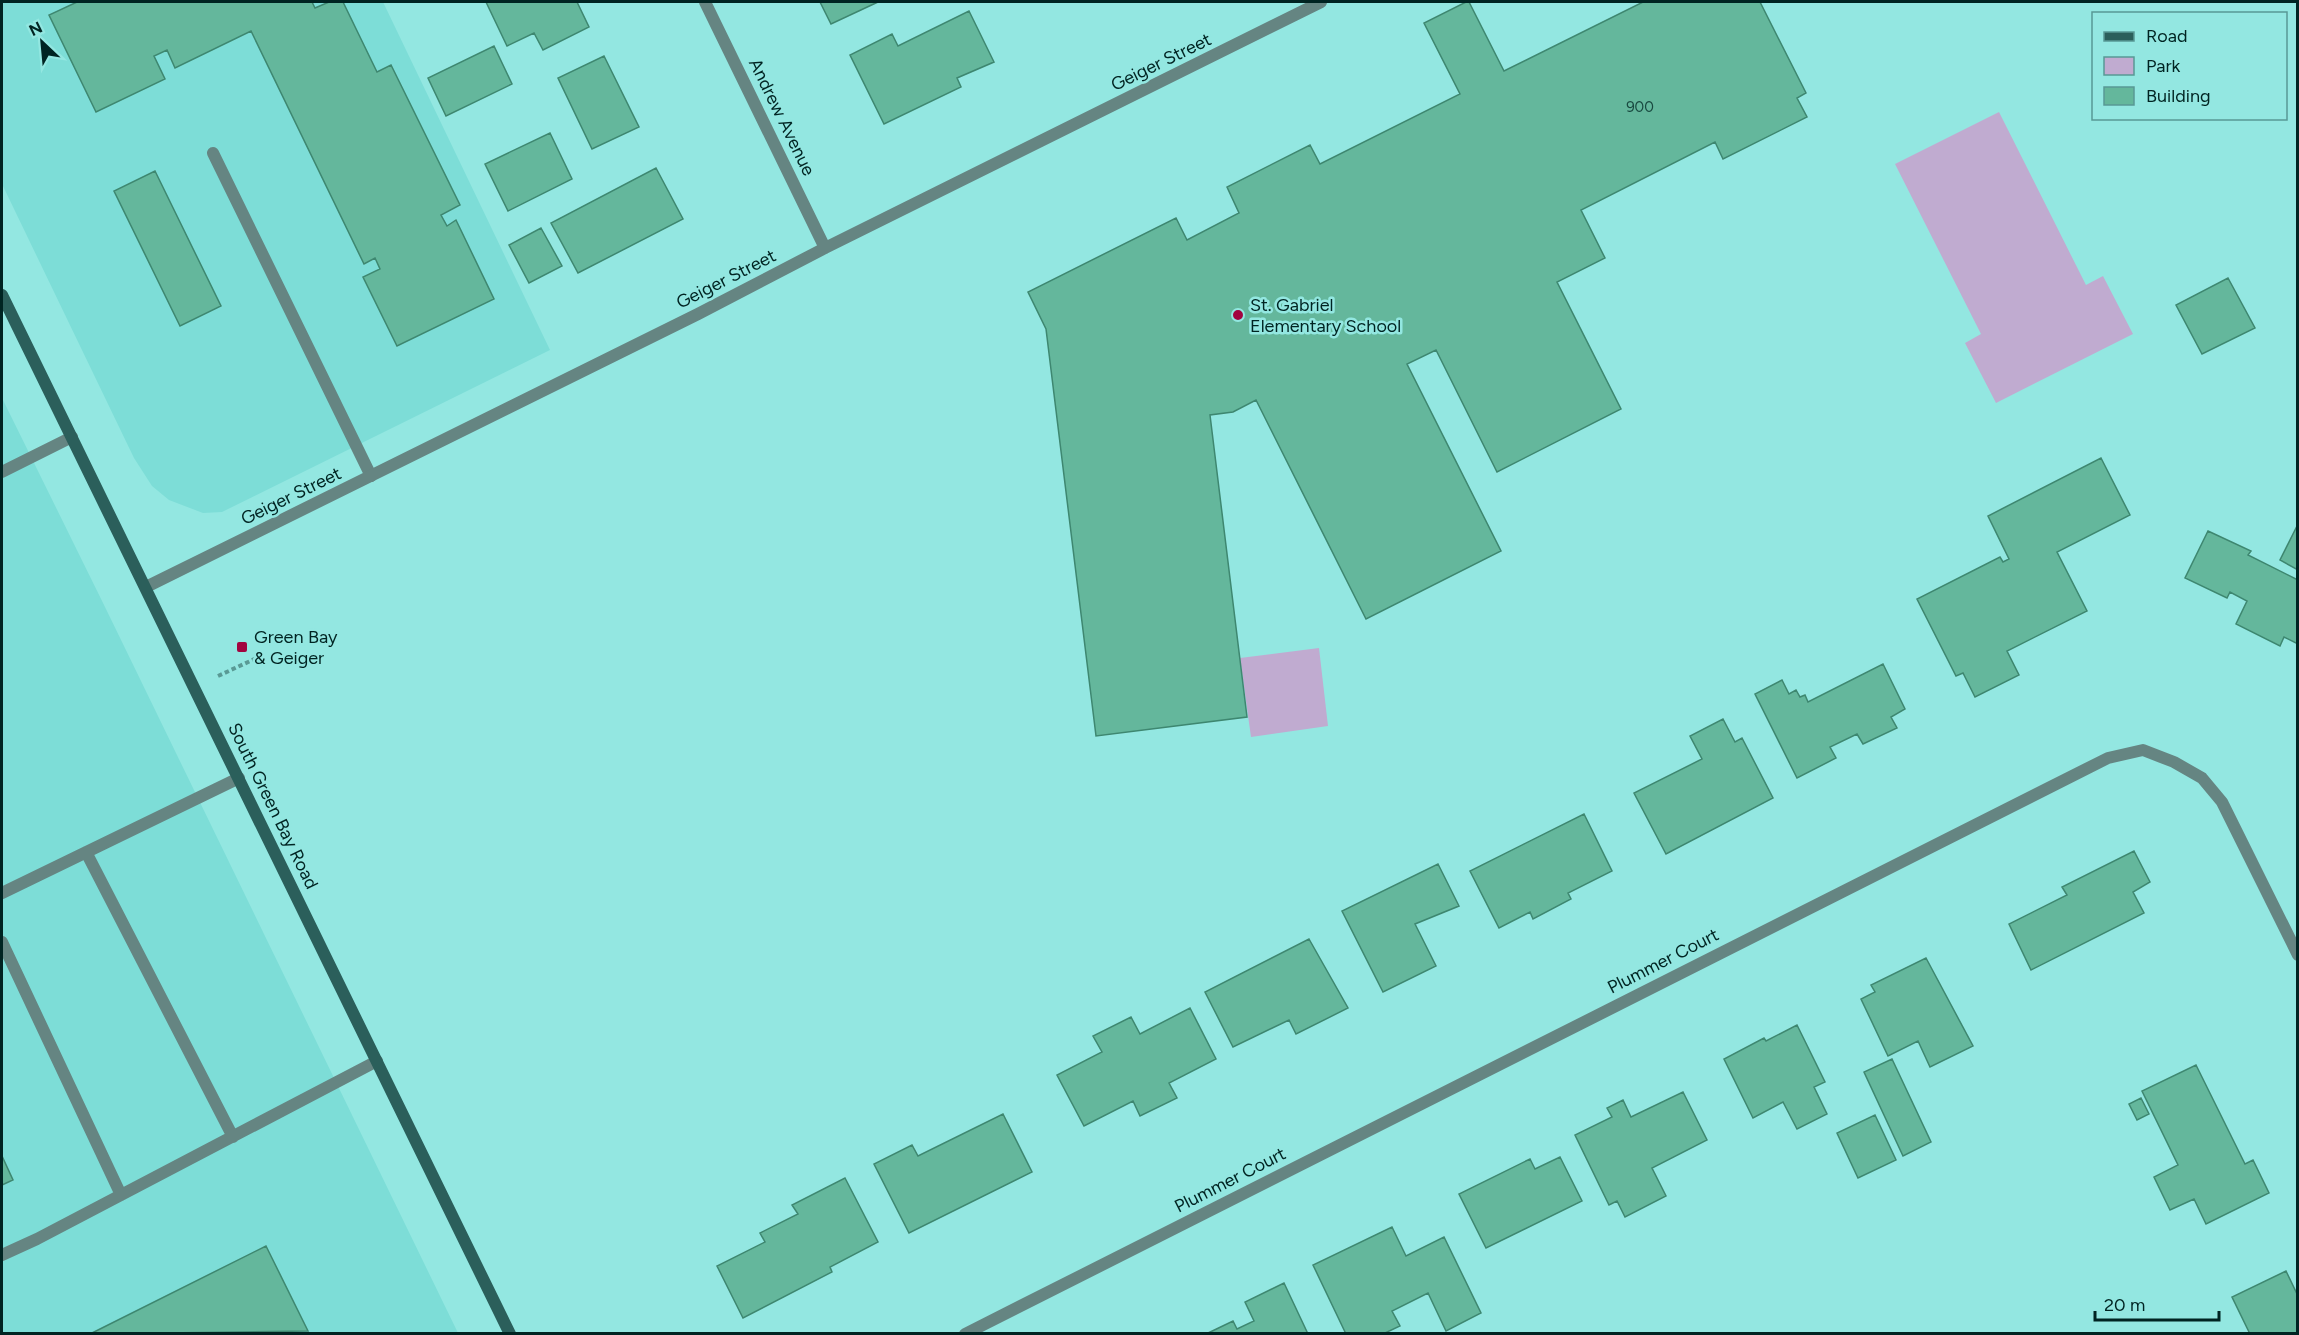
<svg xmlns="http://www.w3.org/2000/svg" width="2299" height="1335" font-family="Figtree,sans-serif">
	<rect width="100%" height="100%" fill="#93e7e1"/>
	<path fill="#7dddd7" d="M2,2H383L550,350L222,512L203,513L169,500L152,486L134,458L2,184Z
		M2,398L105,607L458,1333H2Z"/>
	<path fill="#c0abd0" d="M1999,112L2086,285L2103,276L2133,334L1996,403L1965,343L1981,334L1895,164Z
		M1319,648L1328,726L1251,737L1240,658Z"/>
	<path fill="#64b79c" stroke="#3e8770" stroke-width="1.5" d="M77,2H312L315,8L329,2H343L377,72L391,65L460,205L441,215L447,226L456,220L494,299L397,346L363,277L380,269L375,258L364,264L251,31L175,68L167,50L154,56L165,79L96,112L49,15Z
		M486,2H577L589,27L543,50L534,33L507,46Z
		M820,2H878L831,24Z
		M1466,2H1469L1504,71L1643,2H1760L1806,93L1797,98L1807,117L1723,159L1715,142L1581,210L1605,258L1557,282L1621,409L1497,472L1436,350L1407,364L1501,551L1366,619L1256,400L1233,412L1210,415L1247,717L1096,736L1046,329L1028,292L1176,218L1187,240L1239,213L1227,187L1310,145L1320,164L1460,94L1424,23Z
		M969,11L994,62L957,78L961,87L884,124L850,55L892,34L898,46Z
		M494,46L512,84L446,116L428,78Z
		M604,56L639,127L592,149L558,78Z
		M550,133L572,179L508,211L485,164Z
		M656,168L683,219L578,273L551,223Z
		M155,171L221,306L180,326L114,191Z
		M541,228L562,266L529,283L509,245Z
		M2228,278L2255,328L2202,354L2176,305Z
		M2101,458L2130,515L2057,552L2087,611L2007,651L2019,675L1975,697L1963,673L1956,676L1917,599L2000,557L2003,562L2009,559L1988,516Z
		M2298,524V570L2280,560Z
		M2208,531L2251,551L2248,555L2298,580V644L2284,637L2280,646L2236,624L2247,601L2230,592L2227,598L2185,578Z
		M1883,664L1905,709L1891,717L1897,728L1863,744L1857,734L1830,747L1836,758L1797,778L1755,694L1782,680L1789,694L1796,690L1800,697L1805,695L1808,702Z
		M1723,719L1735,742L1742,738L1773,798L1666,854L1634,793L1702,759L1690,736Z
		M1584,814L1612,871L1568,893L1571,899L1533,919L1530,912L1499,928L1470,871Z
		M2134,851L2150,882L2133,892L2144,913L2031,970L2009,924L2067,895L2062,887Z
		M1438,864L1459,906L1415,924L1436,966L1383,992L1342,911Z
		M1309,939L1348,1008L1296,1034L1289,1020L1233,1047L1205,992Z
		M1926,958L1973,1046L1930,1067L1918,1041L1888,1056L1861,999L1875,992L1871,985Z
		M1190,1008L1216,1059L1169,1083L1177,1098L1140,1116L1133,1101L1084,1126L1057,1075L1102,1052L1093,1036L1131,1017L1140,1034Z
		M1797,1025L1825,1082L1814,1087L1827,1114L1797,1129L1783,1102L1753,1118L1724,1059L1764,1038L1766,1041Z
		M1892,1059L1931,1142L1903,1156L1864,1072Z
		M2196,1065L2245,1164L2253,1160L2269,1193L2206,1224L2194,1199L2170,1210L2154,1177L2178,1165L2142,1091Z
		M1683,1092L1707,1140L1652,1168L1666,1196L1625,1217L1617,1201L1609,1205L1575,1135L1612,1117L1607,1108L1623,1100L1631,1117Z
		M2141,1098L2149,1114L2137,1120L2129,1104Z
		M1003,1114L1032,1172L909,1233L874,1164L912,1145L918,1156Z
		M1875,1115L1896,1160L1858,1178L1837,1133Z
		M2,1156L13,1180L2,1185Z
		M1560,1157L1582,1201L1486,1248L1459,1194L1530,1159L1535,1169Z
		M845,1178L878,1242L830,1267L832,1272L743,1318L717,1266L765,1242L760,1233L798,1214L792,1205Z
		M1392,1227L1406,1256L1444,1237L1481,1313L1446,1331L1428,1293L1392,1311L1400,1326L1383,1334H1346L1313,1265Z
		M266,1246L308,1331L90,1334Z
		M2286,1271L2298,1296V1334H2250L2232,1297Z
		M1284,1283L1308,1334H1206L1233,1321L1237,1329L1254,1321L1245,1302Z"/>
	<g fill="none" stroke-linecap="round" stroke-linejoin="round">
		<path stroke="#599a95" stroke-width="4" stroke-dasharray="4.5 3" stroke-linecap="butt" d="M218,676L261,656"/>
		<path stroke="#658582" stroke-width="12" d="M213,153L371,476
			M2,472L72,437
			M86,852L233,1137
			M2,893L239,778
			M2,942L121,1195
			M2,1255L37,1239L377,1061"/>
		<path stroke="#658582" stroke-width="12" d="M705,2L825,248
			M146,587L698,314L825,248L1321,2
			M965,1334L2108,758L2143,750L2174,762L2202,778L2222,802L2298,955"/>
		<path stroke="#2b5f5b" stroke-width="12" d="M2,295L510,1334"/>
	</g>
	<g fill="#a2043f" stroke="#93e7e1" stroke-width="2">
		<circle cx="1238" cy="315" r="6"/>
		<rect x="236" y="641" width="12" height="12" rx="3"/>
	</g>
	<g text-anchor="middle" dominant-baseline="central" stroke-width="5" stroke-linejoin="round" paint-order="stroke">
		<g font-size="15" fill="#194940">
			<text x="1640" y="107">900</text>
		</g>
		<g font-size="18" fill="#002422" stroke="#93e7e1">
			<text transform="translate(1161 62) rotate(-26)">Geiger Street</text>
			<text transform="translate(782 117) rotate(64)">Andrew Avenue</text>
			<text transform="translate(726 279) rotate(-27)">Geiger Street</text>
			<text transform="translate(291 496) rotate(-26)">Geiger Street</text>
			<text transform="translate(273 806) rotate(64)">South Green Bay Road</text>
			<text transform="translate(1663 961) rotate(-27)">Plummer Court</text>
			<text transform="translate(1230 1180) rotate(-27)">Plummer Court</text>
		</g>
		<g font-size="18" fill="#002422" stroke="#93e7e1" text-anchor="start">
			<text x="1250" y="305">St. Gabriel<tspan x="1250" dy="21">Elementary School</tspan></text>
			<text x="254" y="637">Green Bay<tspan x="254" dy="21">&amp; Geiger</tspan></text>
		</g>
	</g>
	<rect width="2299" height="1335" fill="none" stroke="#002422" stroke-width="6"/>
	<rect x="2092" y="12" width="195" height="108" fill="#93e7e1" stroke="#589995" stroke-width="1.5"/>
	<rect x="2104" y="32" width="30" height="9" fill="#2b5f5b" stroke="#589995" stroke-width="1.5"/>
	<text x="2146" y="42" font-size="18" fill="#002422">Road</text>
	<rect x="2104" y="57" width="30" height="18" fill="#c0abd0" stroke="#589995" stroke-width="1.5"/>
	<text x="2146" y="72" font-size="18" fill="#002422">Park</text>
	<rect x="2104" y="87" width="30" height="18" fill="#64b79c" stroke="#589995" stroke-width="1.5"/>
	<text x="2146" y="102" font-size="18" fill="#002422">Building</text>
	<g transform="translate(42 42) rotate(334)" stroke="#93e7e1" stroke-width="4.5" paint-order="stroke">
	<path d="M0-4.5L10 22L0 15L-10 22Z" fill="#002422"/>
	<text y="-9" font-size="16" font-weight="bold" text-anchor="middle" fill="#002422">N</text>
	</g>
	<path d="M2095 1311v9h124v-9" fill="none" stroke="#002422" stroke-width="3"/>
	<text x="2104" y="1311" font-size="18" fill="#002422" stroke="#93e7e1" stroke-width="4.5" paint-order="stroke">20 m</text>
</svg>
